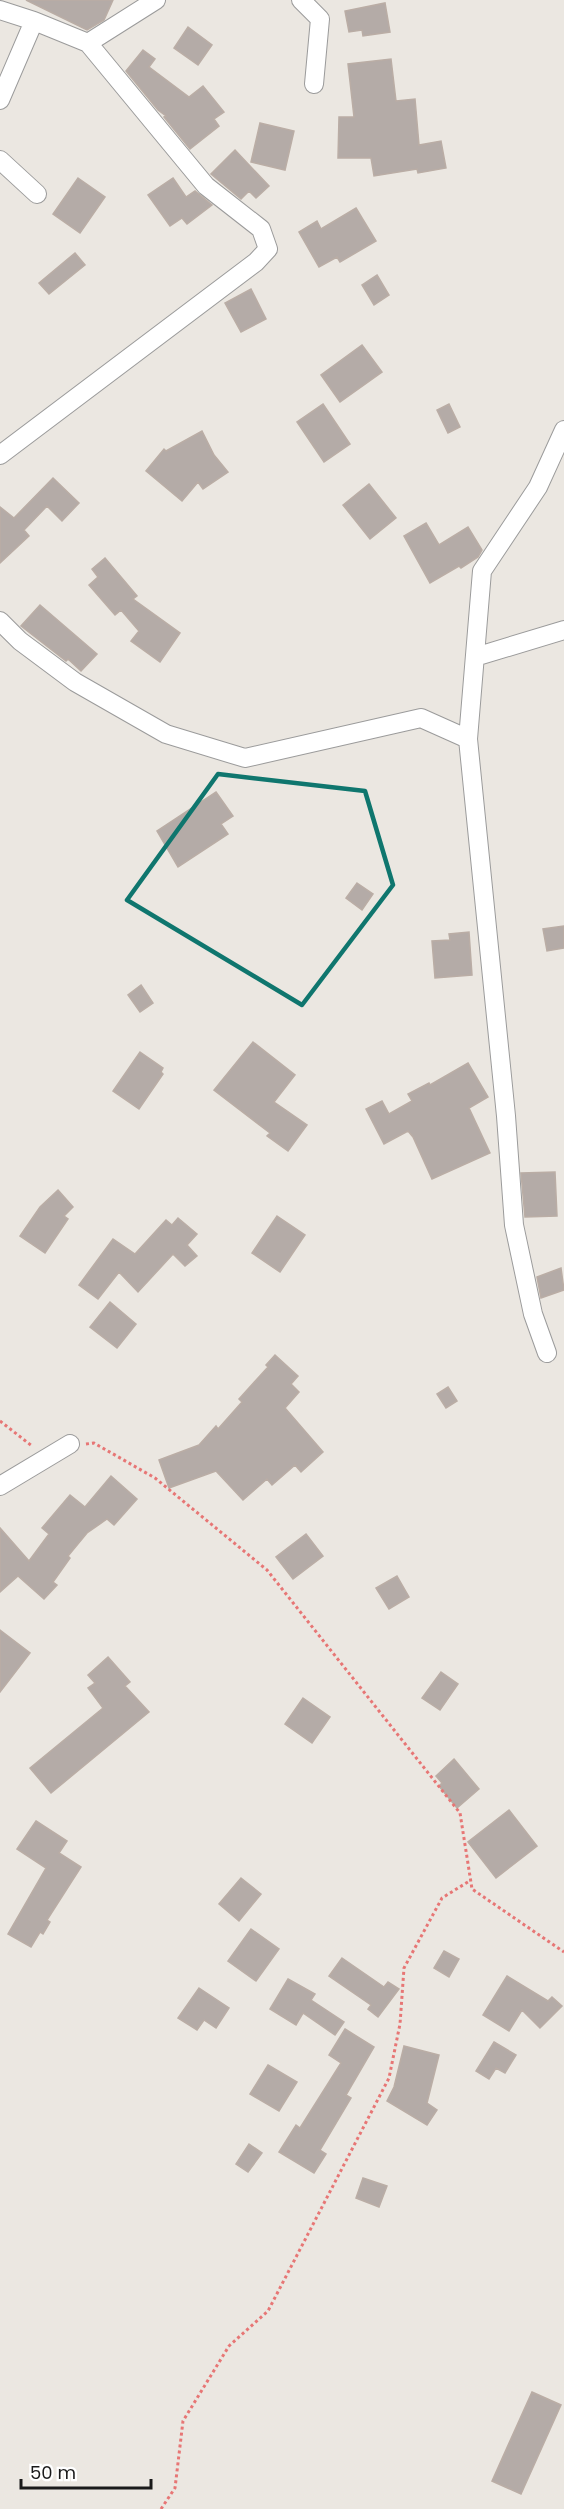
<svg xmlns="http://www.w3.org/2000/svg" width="564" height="2509" font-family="Poppins,sans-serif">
	<rect width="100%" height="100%" fill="#ebe7e1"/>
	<path fill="#b4aba7" stroke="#baada5" stroke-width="1.5" d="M26,0H113L104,20L87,30Z
		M385,3L390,32L363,36L362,30L349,32L345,11Z
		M188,27L212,45L198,65L174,48Z
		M143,50L155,59L149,67L189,97L203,86L224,112L214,119L219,126L190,149L164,117L166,116L158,110L126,71Z
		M391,59L396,101L415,99L419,145L441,141L446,168L418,173L417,169L374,176L371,158H338L339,117H354L348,64Z
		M260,123L294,131L285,170L251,162Z
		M235,150L269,186L256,198L249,191L241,199L211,174Z
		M78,178L105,197L80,233L53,214Z
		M173,178L186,197L195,191L212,205L187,224L182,218L170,226L148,195Z
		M356,208L376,241L340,262L337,257L319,267L299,232L317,221L321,229Z
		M75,253L85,265L49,294L39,283Z
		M377,275L389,295L374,305L362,285Z
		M251,289L266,319L241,332L225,303Z
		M362,345L382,372L340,402L321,375Z
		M323,404L350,444L324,462L297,422Z
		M449,404L460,427L448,433L437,410Z
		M202,431L214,455L228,472L203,489L198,482L182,501L146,471L164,449L166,451Z
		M53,478L79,503L62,521L47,506L24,530L29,536L0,563V507L14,518Z
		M369,484L396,518L370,539L343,505Z
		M426,523L439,545L468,527L482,550L478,557L461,568L459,566L430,583L404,536Z
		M105,558L137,596L133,599L180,633L160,662L131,641L139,631L121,610L115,615L89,585L98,577L92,569Z
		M40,605L97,654L81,671L68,659L66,661L21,626Z
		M216,792L233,816L221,824L228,834L178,867L157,831Z
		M357,883L373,894L362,910L346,898Z
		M564,926V948L547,951L543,929Z
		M469,932L472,975L435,978L432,941L450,940L449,934Z
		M141,985L153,1003L140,1012L128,995Z
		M253,1042L295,1075L274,1102L307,1125L288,1151L267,1136L270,1133L214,1090Z
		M140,1052L163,1068L161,1072L163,1074L139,1109L113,1091Z
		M468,1063L488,1097L469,1108L490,1153L432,1179L413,1137L408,1131L384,1144L366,1109L382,1101L389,1114L412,1101L408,1094L429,1083L430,1085Z
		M555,1172L557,1216L525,1217L521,1173Z
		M58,1190L73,1207L64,1216L68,1219L45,1253L20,1236L40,1207Z
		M277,1216L305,1235L280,1272L252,1253Z
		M178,1218L197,1234L187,1245L197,1256L185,1266L173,1254L138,1292L119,1272L98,1299L79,1285L113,1239L135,1254L166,1220L172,1225Z
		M561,1268L564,1290L541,1298L537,1277Z
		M110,1302L136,1324L117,1348L90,1327Z
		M275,1355L298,1376L291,1384L299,1392L285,1408L323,1452L301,1472L295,1465L272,1485L267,1479L243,1500L216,1471L169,1488L159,1460L199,1445L216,1426L218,1429L242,1402L239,1399L268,1367L266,1365Z
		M448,1387L457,1401L446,1408L437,1394Z
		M111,1476L137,1499L114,1525L107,1519L87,1533L68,1556L70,1558L53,1582L57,1585L44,1599L18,1576L0,1592V1528L29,1561L49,1534L42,1528L70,1495L85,1507Z
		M306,1534L323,1556L293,1579L276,1557Z
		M397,1576L409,1597L389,1609L376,1588Z
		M0,1630L30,1653L0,1692Z
		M108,1657L130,1682L125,1686L149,1712L51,1793L30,1768L103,1708L88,1688L95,1683L88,1675Z
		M441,1672L458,1684L440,1710L422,1698Z
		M303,1698L330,1717L312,1743L285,1724Z
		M454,1759L479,1789L457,1808L439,1786L442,1783L436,1776Z
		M509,1810L537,1846L496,1878L468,1842Z
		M36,1821L67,1841L59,1853L81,1867L47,1920L50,1922L43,1934L40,1932L31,1947L8,1934L46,1868L17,1849Z
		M241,1878L261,1894L239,1921L219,1904Z
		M251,1929L279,1949L256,1981L228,1961Z
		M444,1951L459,1959L449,1977L434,1968Z
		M342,1958L384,1987L388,1982L399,1989L378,2017L368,2009L371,2005L329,1976Z
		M507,1976L548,2001L552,1997L562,2006L540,2028L522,2010L509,2031L483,2015Z
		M288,1979L315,1994L311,2000L344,2022L335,2035L303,2013L296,2025L270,2009Z
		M199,1988L229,2008L216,2028L204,2020L197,2030L178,2018Z
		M345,2029L374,2047L346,2095L351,2098L320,2150L326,2154L314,2173L279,2152L296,2125L300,2128L341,2063L329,2055Z
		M494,2042L516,2055L505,2073L496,2068L489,2079L476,2071Z
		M404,2046L439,2055L427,2103L437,2110L427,2125L387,2101L394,2087Z
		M268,2065L297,2082L279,2111L250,2094Z
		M249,2144L262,2153L248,2172L236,2164Z
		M363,2178L387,2186L379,2207L356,2198Z
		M532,2392L561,2405L521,2494L492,2481Z"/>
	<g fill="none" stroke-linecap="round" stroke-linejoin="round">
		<g stroke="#9b9b9b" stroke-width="20">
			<path id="street" d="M301,0L320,19L314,84
				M0,10L34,21
				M0,100L34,21L88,43L156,0
				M0,160L37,194
				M0,455L256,262L268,249L261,229L206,186L88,43
				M0,621L20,641L75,682L166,734L245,758L421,718L468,739L506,1116L514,1225L533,1314L547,1353
				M475,657L564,630
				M468,739L482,571L538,487L564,430
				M0,1486L70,1444"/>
		</g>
		<path stroke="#e77675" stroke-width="3" stroke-dasharray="3 3" stroke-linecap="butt" d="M0,1421L32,1446
			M86,1444L94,1443L155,1478L267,1570L460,1813L472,1889L564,1952
			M161,2509L175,2488L183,2421L229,2346L268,2311L389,2078L400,2024L404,1968L442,1898L471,1880"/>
		<use href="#street" stroke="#fff" stroke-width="18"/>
	</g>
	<path fill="none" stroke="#0f766e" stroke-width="4.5" stroke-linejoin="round" d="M218,774L365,791L393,885L302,1005L127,900Z"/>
	<path d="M21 2479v9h130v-9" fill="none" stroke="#1a1a1a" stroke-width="3"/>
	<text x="30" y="2479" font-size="18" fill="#1a1a1a" stroke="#ffffff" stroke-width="4.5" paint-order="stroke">50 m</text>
</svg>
